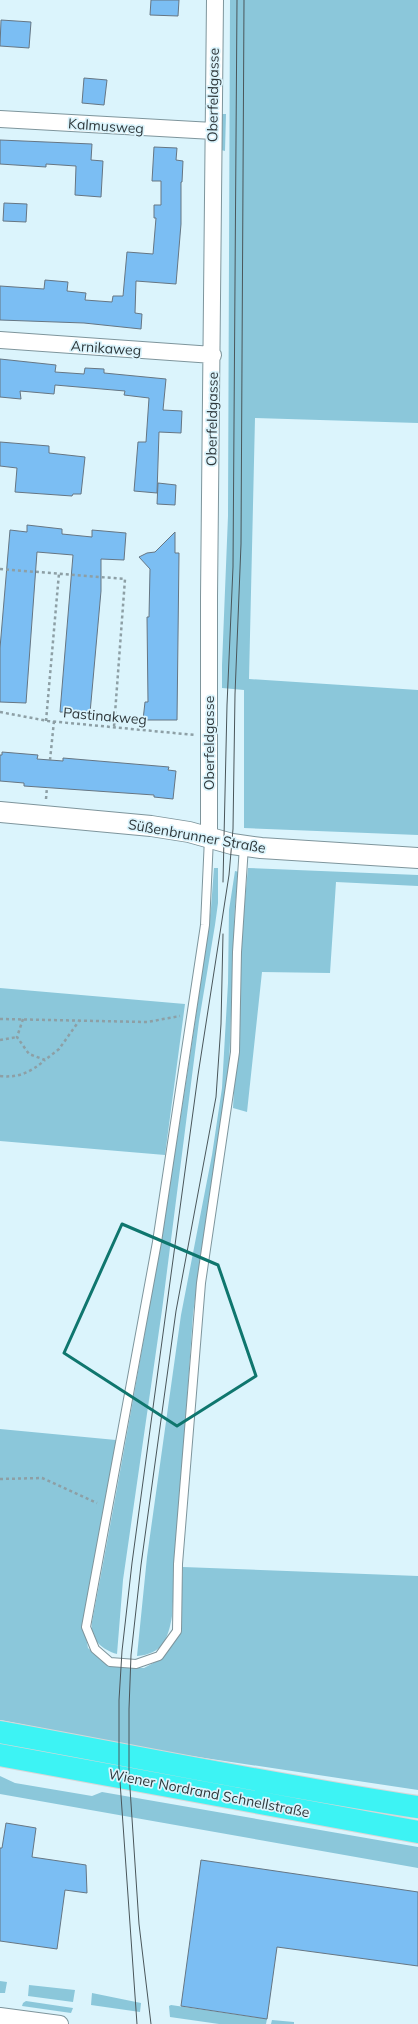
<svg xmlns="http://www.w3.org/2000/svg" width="418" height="2024" font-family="Mulish,sans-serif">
	<rect width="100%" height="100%" fill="#dbf4fc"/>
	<path fill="#8bc7da" d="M230,0H418V423L255,418L249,679L418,690V835L244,828V690L222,688V665L228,516Z
		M222,114H226L225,151L221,150Z
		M214,868H218V903L215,925L199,1021L162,1310L123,1580L117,1654C101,1649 90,1639 92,1622C137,1385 179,1147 211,908Z
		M248,868L418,875V886L336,882L330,973L262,972L247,1112L233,1108C238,1028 239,948 248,868Z
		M235,871L239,872L235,906L229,1069L203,1239L193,1314L172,1616C168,1640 162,1654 137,1656L147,1557L181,1315L212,1155L222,1088L228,983L229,910Z
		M0,988L185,1004L165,1155L0,1141Z
		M0,1429L116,1440L84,1626L88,1648L109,1666L144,1668L161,1659L179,1635L183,1567L418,1576V1790L165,1752L0,1720Z
		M0,1776L15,1783L92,1796L102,1792L418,1847V1868L0,1794Z
		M0,1981L7,1982L5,1993H0Z
		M29,1985L75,1990L73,2002L28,1996Z
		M92,1993L141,2003L140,2012L91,2005Z
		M26,2001L73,2008L71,2013L22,2006L23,2003Z
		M171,2005L267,2019L266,2024H219L170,2017L169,2006Z
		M272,2020L294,2022V2024H271Z"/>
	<path fill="#7bbef3" stroke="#667683" d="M151,0H179L178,16L150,15Z
		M1,20L31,22L29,48L0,46Z
		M84,78L107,80L104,105L82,103Z
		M0,140L92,144L91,160L103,161L101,197L75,195L76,166L46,164V167L0,164Z
		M154,147L177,148L176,160L183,161L182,182H181V224L176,284L136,281L135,313L142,314L141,329L84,323L0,320V286L44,289L45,280L68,282L67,291L86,293L85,300L112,302L113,296H123L127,252L153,254L156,218H154V205H161V181H152Z
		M4,203L27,204L26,222L3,221Z
		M0,359L56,365L55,372L84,374L85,368L104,369V373L166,379L163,410L182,411L181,433L159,432L157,493L134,491L138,442H146L149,398L124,395L125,391L55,385L54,394L20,391L21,399L0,397Z
		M0,442L49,446V453L85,457L81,494H73L72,496L15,492L17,468L0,466Z
		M158,483L176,485L175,505L157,504Z
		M27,525L62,529V534L92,537V530L126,533L124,560L101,559V591L90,713L60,712L73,555L37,552L26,703L0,702V648L10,530L27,532Z
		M175,532V553H179L177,720H143L145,702H148L147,617H149L150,569L139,557L147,553L155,552Z
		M2,752L38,755L37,759L63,761V758L169,767L168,770L176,771L173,799L154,797V795L24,786V783L0,781V755H2Z
		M6,1823L36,1828L32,1857L86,1865L87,1893L65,1890L57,1949L0,1941V1848H2Z
		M201,1860L418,1892V1966L277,1947L267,2019L181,2006Z"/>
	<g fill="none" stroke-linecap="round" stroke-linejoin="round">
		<g stroke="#7e959c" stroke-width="10">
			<path id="service" d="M209,838L205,925L157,1242L86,1627L95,1649L110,1662L136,1664L159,1656L177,1631L178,1564L201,1283L235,1052L237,952L244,846"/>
		</g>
		<g stroke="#7e959c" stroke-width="18">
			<path id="minor" d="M0,119L213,131
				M0,340L213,355
				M209,837V597L215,0
				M0,2016L60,2024"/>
		</g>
		<g stroke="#7e959c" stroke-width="22">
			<path id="tertiary" d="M0,812L151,826L189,832L232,844L261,848L418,858"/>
		</g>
		<g stroke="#d5d7d8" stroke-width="24">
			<path id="motorway" d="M0,1732C139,1757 278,1786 418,1807
				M0,1755L418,1832"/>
		</g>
		<path stroke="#8d9fa5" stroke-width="2.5" stroke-dasharray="3 3" stroke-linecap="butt" d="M0,569L125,579L114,727
			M0,712L48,721L195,735
			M46,721L59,573
			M50,760L54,721
			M46,799L47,787
			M0,1019L147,1022L180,1016
			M23,1019L17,1037L29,1054L45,1060L59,1049L79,1021
			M0,1040L17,1037
			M0,1076C19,1078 31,1072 45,1060
			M0,1479L42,1478L97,1503"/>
		<use href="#service" stroke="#fff" stroke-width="8"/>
		<use href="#minor" stroke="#fff" stroke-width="16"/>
		<use href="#tertiary" stroke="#fff" stroke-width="20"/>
		<use href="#motorway" stroke="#3df3f4" stroke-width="22"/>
		<path stroke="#4a565a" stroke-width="1" d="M223,882L227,705L233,567L237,0
			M137,2024L119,1767V1700L122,1651L132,1563L198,1075L229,875L233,829L235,694L241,544L244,0
			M151,2024L139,1924L129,1773V1709L131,1655L141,1565L176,1311L216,1097L221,1024L223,934"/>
	</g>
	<path fill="none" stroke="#0f766e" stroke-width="3" stroke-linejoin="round" d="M122,1224L218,1265L256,1376L177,1426L64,1353Z"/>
	<g text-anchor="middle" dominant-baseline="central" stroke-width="3.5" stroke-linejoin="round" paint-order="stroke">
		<g font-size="14" fill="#2e373a" stroke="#dbf4fc">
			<text transform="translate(213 95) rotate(-89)">Oberfeldgasse</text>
			<text transform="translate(106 126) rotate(4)">Kalmusweg</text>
			<text transform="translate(106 348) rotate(4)">Arnikaweg</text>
			<text transform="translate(212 419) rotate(-89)">Oberfeldgasse</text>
			<text transform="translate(105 716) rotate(5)">Pastinakweg</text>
			<text transform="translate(209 743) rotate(-90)">Oberfeldgasse</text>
			<text transform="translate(197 836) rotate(10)">Süßenbrunner Straße</text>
			<text transform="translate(209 1793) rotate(11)">Wiener Nordrand Schnellstraße</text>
		</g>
	</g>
</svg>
